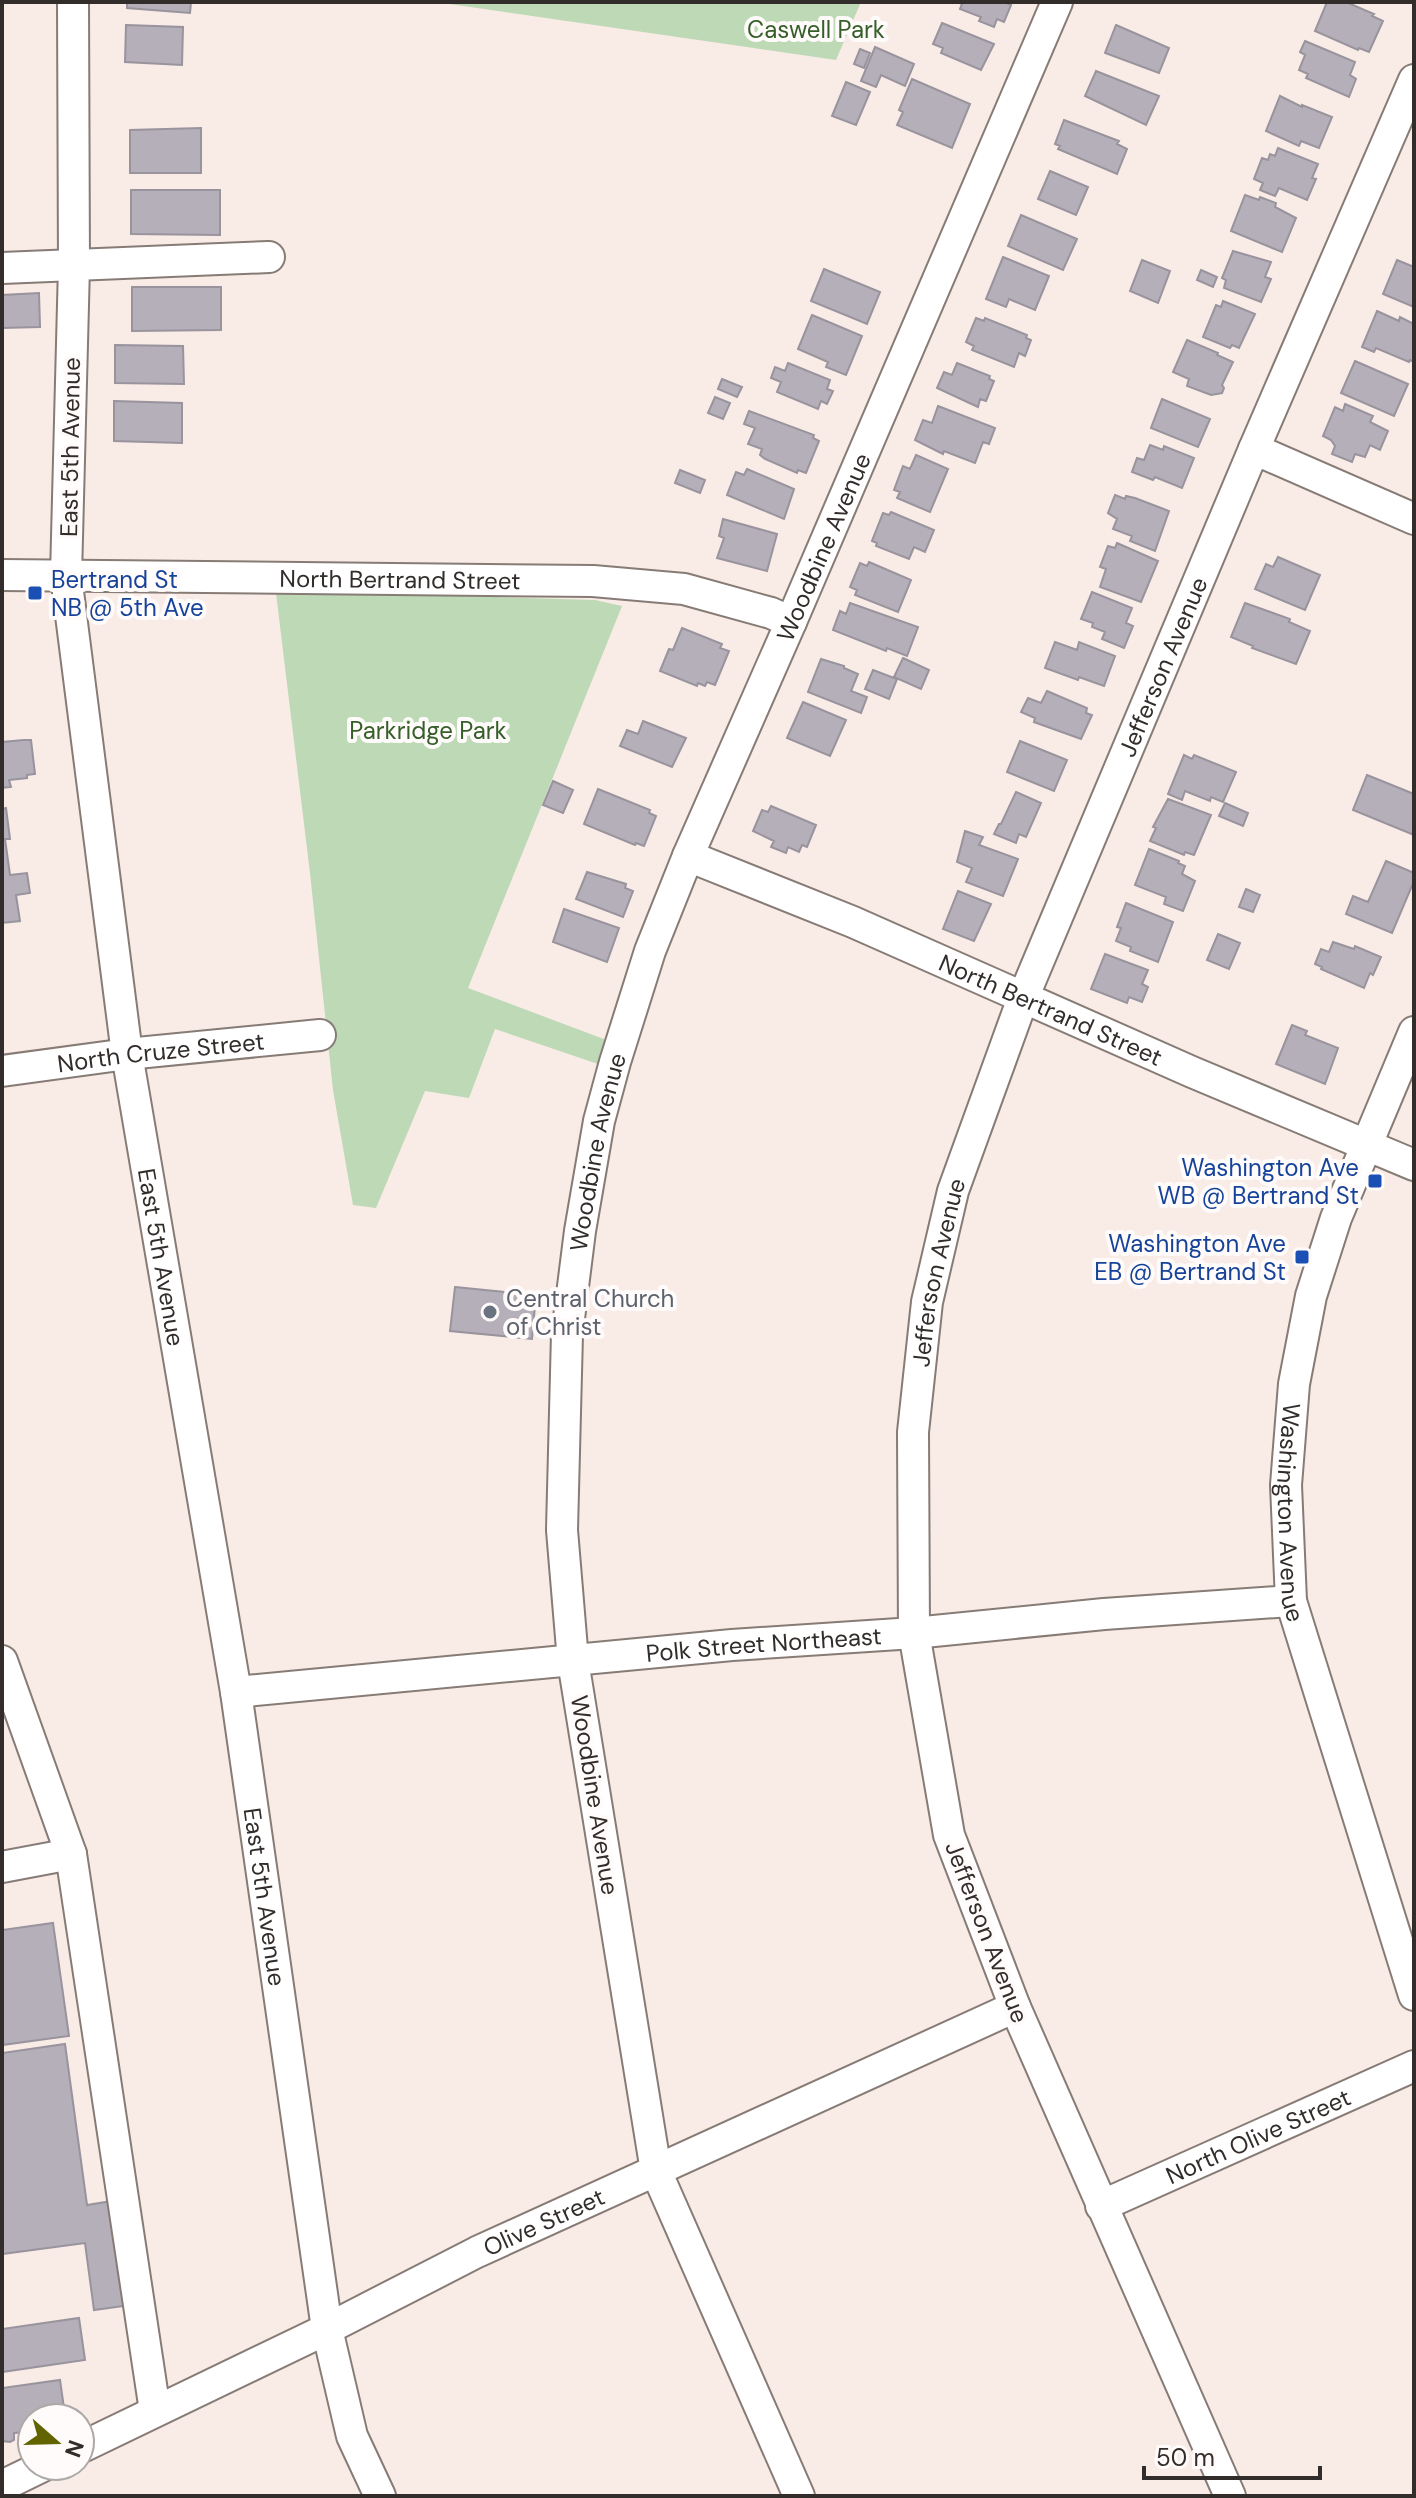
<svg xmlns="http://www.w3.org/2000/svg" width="1416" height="2498" font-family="'DM Sans',sans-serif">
	<rect width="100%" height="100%" fill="#f9ebe5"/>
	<path fill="#bdd9b5" d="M436,2H861L836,60Z
		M289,591L595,600L622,606L468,988L609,1041L601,1065L495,1029L469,1098L425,1091L376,1208L353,1205L333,1090L310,873L276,593Z"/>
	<path fill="#b5afba" stroke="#98939d" stroke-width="2" d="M127,2H191L190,13L127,8Z
		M957,2H1004L1011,5L1004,22L997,19L994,27L979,21L981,17L960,9L962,4Z
		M1327,2H1346L1374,14L1372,16L1383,21L1369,52L1359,48L1358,50L1315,31Z
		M942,23L994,44L981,70L941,53L943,48L933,44Z
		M126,25L183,27L182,65L125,62Z
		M1116,25L1169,48L1159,73L1105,53Z
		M1305,41L1355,62L1350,75L1356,79L1349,97L1306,78L1308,74L1299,70L1305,55L1300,52Z
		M875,47L914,64L905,86L881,75L876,87L861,81Z
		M860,49L870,53L864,68L854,64Z
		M1096,71L1159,96L1146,125L1085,96Z
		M912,79L970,104L952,148L897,125L903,112L899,110Z
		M846,82L870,92L856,125L832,116Z
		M1280,96L1302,107V105L1332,117L1319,148L1301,141L1299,146L1266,131Z
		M1064,120L1119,141L1117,144L1127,149L1117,174L1058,149L1060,146L1055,144Z
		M201,128V173H130V130Z
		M1278,148L1318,164L1312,178L1316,179L1307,200L1279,188L1275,196L1260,190L1263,183L1254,179L1262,158L1268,160L1270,154L1275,156Z
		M1050,171L1088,187L1076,215L1038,199Z
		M131,190H220V235L131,234Z
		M1245,195L1259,200L1260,197L1276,203L1275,207L1296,218L1282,252L1231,231Z
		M1021,215L1077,239L1063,270L1008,246Z
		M1233,251L1271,262L1265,277L1271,279L1261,302L1224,288L1226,280L1222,278Z
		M1003,257L1049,276L1035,310L1009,299L1006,307L986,299Z
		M1142,260L1170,271L1158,303L1130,291Z
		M1397,260L1414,267V307L1383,294Z
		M824,269L880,292L867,324L811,301Z
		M1201,270L1217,277L1213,287L1197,280Z
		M132,287H221V330L132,331Z
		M39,293L40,327L2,328V295Z
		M1223,301L1255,314L1239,348L1232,345L1230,348L1203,337L1216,305L1221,307Z
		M1377,311L1399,321L1400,317L1414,324V362L1410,360L1409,362L1376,348L1374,352L1362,347Z
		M812,315L862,336L846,375L826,367L828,362L798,349Z
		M976,318L984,321L985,318L1027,335L1026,338L1031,340L1025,356L1019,353L1014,367L972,350L974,346L966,342Z
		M1187,340L1218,353L1217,355L1233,362L1222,385L1224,388L1222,393L1211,395L1187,386L1189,379L1173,372Z
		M115,345L183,346L184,384L115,383Z
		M1355,361L1408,384L1394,416L1341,393Z
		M788,363L830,380L827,389L833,391L827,404L821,401L818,409L777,392L781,382L771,378L775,367L785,371Z
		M957,363L990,376L989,379L994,381L986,401L980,399L978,407L937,388L944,372L952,375Z
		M722,379L742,387L737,397L718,389Z
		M715,397L730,403L723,419L708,413Z
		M1162,399L1210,419L1198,447L1151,428Z
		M114,401L182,403V443L114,441Z
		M1345,404L1373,416L1370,422L1388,431L1380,450L1370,445L1365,457L1355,454L1352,462L1332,454L1335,446L1331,440L1323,436L1335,407L1343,411Z
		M938,406L995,428L989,444L983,442L975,463L944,451L943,454L915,440L923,420L932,423Z
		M749,411L814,435L813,438L819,441L806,473L798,470L797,473L765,459L760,455L762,449L748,444L755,428L744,424Z
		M1150,445L1163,450L1164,446L1194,458L1182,488L1155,477L1153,480L1132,472L1137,458L1144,460Z
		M916,455L948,469L930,512L897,498L900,492L894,490L903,466L910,469Z
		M747,469L794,489L784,519L727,495L736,472L744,475Z
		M680,470L705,480L700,493L675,483Z
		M1115,495L1125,499L1126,496L1135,498L1169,511L1155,551L1130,541L1132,536L1113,529L1117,519L1108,513Z
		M891,512L934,530L925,552L914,547L909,559L876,546L877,543L872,541L883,513L889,515Z
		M723,519L777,534L767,571L717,558L724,538L719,536Z
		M1117,543L1158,561L1141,602L1100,587L1106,569L1100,567L1108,546L1115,548Z
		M1278,557L1320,575L1305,610L1255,589L1266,564L1273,567Z
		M869,562L911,580L898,612L855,595L857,590L850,587L860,563L867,566Z
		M1092,592L1132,608L1126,623L1133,626L1124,648L1102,639L1105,632L1092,627L1093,623L1081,619Z
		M850,603L918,627L907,656L887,648L886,651L833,630L840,611L846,614Z
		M1245,603L1290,619L1289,622L1310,631L1296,664L1252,648L1253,646L1231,637Z
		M682,628L722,644L720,648L729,651L715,685L707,682L705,686L698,683L697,686L660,671L669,649L673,650Z
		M1055,642L1077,650L1079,642L1115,656L1104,686L1079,677L1078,680L1045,668Z
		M903,658L929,670L921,689L894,677Z
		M821,659L844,666V668L858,674L851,691L867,697L861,713L808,692Z
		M873,670L897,679L889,699L865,689Z
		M1047,691L1087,708L1086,713L1092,715L1081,739L1034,722L1035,718L1021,712L1028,698L1041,703Z
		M803,702L846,720L830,756L787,738Z
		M643,721L686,738L672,767L620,746L627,730L638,734Z
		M24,740H31L35,774L27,775V778L9,780L11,787L2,788V742Z
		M1020,741L1067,760L1054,791L1007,772Z
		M1184,755L1192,759L1194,755L1236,772L1223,802L1211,797L1210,801L1185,791L1182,800L1168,794Z
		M1367,775L1414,794V835L1353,810Z
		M553,781L573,790L563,813L543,805Z
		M598,789L650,810L649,813L656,816L644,846L636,843L635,845L584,824Z
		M1016,792L1041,803L1026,837L1019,834L1016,843L994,834L999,824H1001Z
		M1168,799L1211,815L1194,855L1185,852L1184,855L1150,841L1156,828L1153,827Z
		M1225,803L1248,813L1243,826L1219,816Z
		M771,806L816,825L807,847L802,845L799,852L788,847L786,853L771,847L774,841L753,831L762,810L768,812Z
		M6,808L10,839H5L10,875L27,873L30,893L16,895L20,921L2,923V809Z
		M965,831L983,837L979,845L1018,859L1003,896L966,882L972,868L957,862Z
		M1149,849L1179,861L1178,863L1185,866L1182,874L1195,881L1183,911L1164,904L1166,897L1135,885Z
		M1386,861L1414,873V881L1392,933L1346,914L1353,896L1368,902Z
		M587,872L626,884L625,888L633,891L623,917L576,899Z
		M1246,889L1260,895L1253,912L1239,907Z
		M958,891L991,904L974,941L943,929Z
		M1126,903L1173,922L1158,962L1130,951L1131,947L1116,941L1121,928L1117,927Z
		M564,909L619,928L607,962L553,942Z
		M1218,934L1240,943L1229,969L1207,960Z
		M1333,942L1354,949L1355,946L1381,957L1373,975L1370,973L1364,988L1321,969L1322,967L1315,964L1321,949L1329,952Z
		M1105,954L1148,970L1142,984L1148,987L1142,1002L1129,997L1127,1003L1091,989Z
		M1292,1025L1307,1031L1305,1035L1338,1048L1325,1084L1276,1064Z
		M455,1287L536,1295L532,1339L450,1331Z
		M53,1923L69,2036L2,2045V1930Z
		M65,2044L87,2205L118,2200L131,2305L94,2310L85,2243L2,2254V2053Z
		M79,2318L85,2360L2,2372V2329Z
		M60,2380L65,2415L32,2418V2421L26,2422L27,2432L14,2433V2440L10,2442L2,2441V2388Z"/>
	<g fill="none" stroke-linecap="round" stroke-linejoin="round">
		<g stroke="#877b76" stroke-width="34">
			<g id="minor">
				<path id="s1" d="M73,2L74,266L66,576L127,1054L236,1692L327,2329L352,2436L380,2496"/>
				<path d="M2,268L269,257"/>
				<path d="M1254,449L1414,519"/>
				<path id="s2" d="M2,575L593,581L684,589L771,613L791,622"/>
				<path id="s3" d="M688,856L853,922L1192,1072L1414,1165"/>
				<path id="s4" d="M1414,1032L1336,1218L1311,1296L1294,1384L1286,1485L1291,1601L1414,1995"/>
				<path id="s5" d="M2,1071L127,1054L320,1035"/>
				<path d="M2,1661L71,1854L155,2411"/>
				<path id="s6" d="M236,1692L732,1645L914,1633L1104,1614L1291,1601"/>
				<path d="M2,1867L71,1854"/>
				<path id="s7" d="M1101,2206L1414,2066"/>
				<path id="s8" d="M80,2448L327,2329L477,2252L1015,2007"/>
				<path d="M2,2486L43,2466"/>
				<path id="s9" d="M799,2496L656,2171L573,1661L562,1530L567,1334L580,1231L599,1121L615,1062L650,951L688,856L791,622L1057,2"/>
				<path id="s10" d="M1230,2496L1015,2007L949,1835L914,1633L913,1432L927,1302L953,1191L1023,998L1254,449L1414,80"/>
			</g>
		</g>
		<use href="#minor" stroke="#fff" stroke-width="30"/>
	</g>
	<g fill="#1a4fb4" stroke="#fefbfa" stroke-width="3">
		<rect x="27" y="585" width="16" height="16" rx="4"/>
		<rect x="1367" y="1173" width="16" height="16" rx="4"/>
		<rect x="1294" y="1249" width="16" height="16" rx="4"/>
	</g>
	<circle fill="#6b7280" stroke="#fefbfa" stroke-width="3" cx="490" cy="1312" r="8"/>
	<g text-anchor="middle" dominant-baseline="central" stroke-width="8" stroke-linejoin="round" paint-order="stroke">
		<g font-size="24" fill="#355e29" stroke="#fefbfa">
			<text x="816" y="29">Caswell Park</text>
			<text x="428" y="730">Parkridge Park</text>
		</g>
		<g font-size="24" fill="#322d2b" stroke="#fefbfa">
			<text transform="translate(70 447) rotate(-89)">East 5th Avenue</text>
			<text stroke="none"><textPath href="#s9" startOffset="2032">Woodbine Avenue</textPath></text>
			<text stroke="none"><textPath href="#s2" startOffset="398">North Bertrand Street</textPath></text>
			<text stroke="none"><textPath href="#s10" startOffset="1934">Jefferson Avenue</textPath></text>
			<text stroke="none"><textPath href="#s3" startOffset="394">North Bertrand Street</textPath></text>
			<text stroke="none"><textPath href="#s5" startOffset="160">North Cruze Street</textPath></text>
			<text stroke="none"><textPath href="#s9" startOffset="1384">Woodbine Avenue</textPath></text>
			<text stroke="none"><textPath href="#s1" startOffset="1262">East 5th Avenue</textPath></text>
			<text stroke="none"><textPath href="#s10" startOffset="1286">Jefferson Avenue</textPath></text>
			<text stroke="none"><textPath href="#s4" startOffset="502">Washington Avenue</textPath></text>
			<text stroke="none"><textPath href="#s6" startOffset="530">Polk Street Northeast</textPath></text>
			<text transform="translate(595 1795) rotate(81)">Woodbine Avenue</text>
			<text stroke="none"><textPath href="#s1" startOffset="1910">East 5th Avenue</textPath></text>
			<text transform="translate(987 1932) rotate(69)">Jefferson Avenue</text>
			<text stroke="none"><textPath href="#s7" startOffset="172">North Olive Street</textPath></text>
			<text stroke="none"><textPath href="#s8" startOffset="516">Olive Street</textPath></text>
		</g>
		<g font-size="24" fill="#164399" stroke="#fefbfa" text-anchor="end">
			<text x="51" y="579" text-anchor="start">Bertrand St<tspan x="51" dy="28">NB @ 5th Ave</tspan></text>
			<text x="1359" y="1167">Washington Ave<tspan x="1359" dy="28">WB @ Bertrand St</tspan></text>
			<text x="1286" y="1243">Washington Ave<tspan x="1286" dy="28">EB @ Bertrand St</tspan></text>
		</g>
		<g font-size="24" fill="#5b616d" stroke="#fefbfa" text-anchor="start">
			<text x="506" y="1298">Central Church<tspan x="506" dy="28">of Christ</tspan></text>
		</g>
	</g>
	<rect width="1416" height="2498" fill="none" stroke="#322d2b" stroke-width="8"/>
	<g transform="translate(56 2442) rotate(110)"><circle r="38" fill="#fefbfa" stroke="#aca9a7" stroke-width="2"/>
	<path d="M0-6L14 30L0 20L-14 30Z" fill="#616400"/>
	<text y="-12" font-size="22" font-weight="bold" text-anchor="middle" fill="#322d2b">N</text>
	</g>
	<path d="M1144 2466v12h176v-12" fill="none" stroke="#322d2b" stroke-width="4"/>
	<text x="1156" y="2466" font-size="24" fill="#322d2b" stroke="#fefbfa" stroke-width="6" paint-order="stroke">50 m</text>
</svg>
